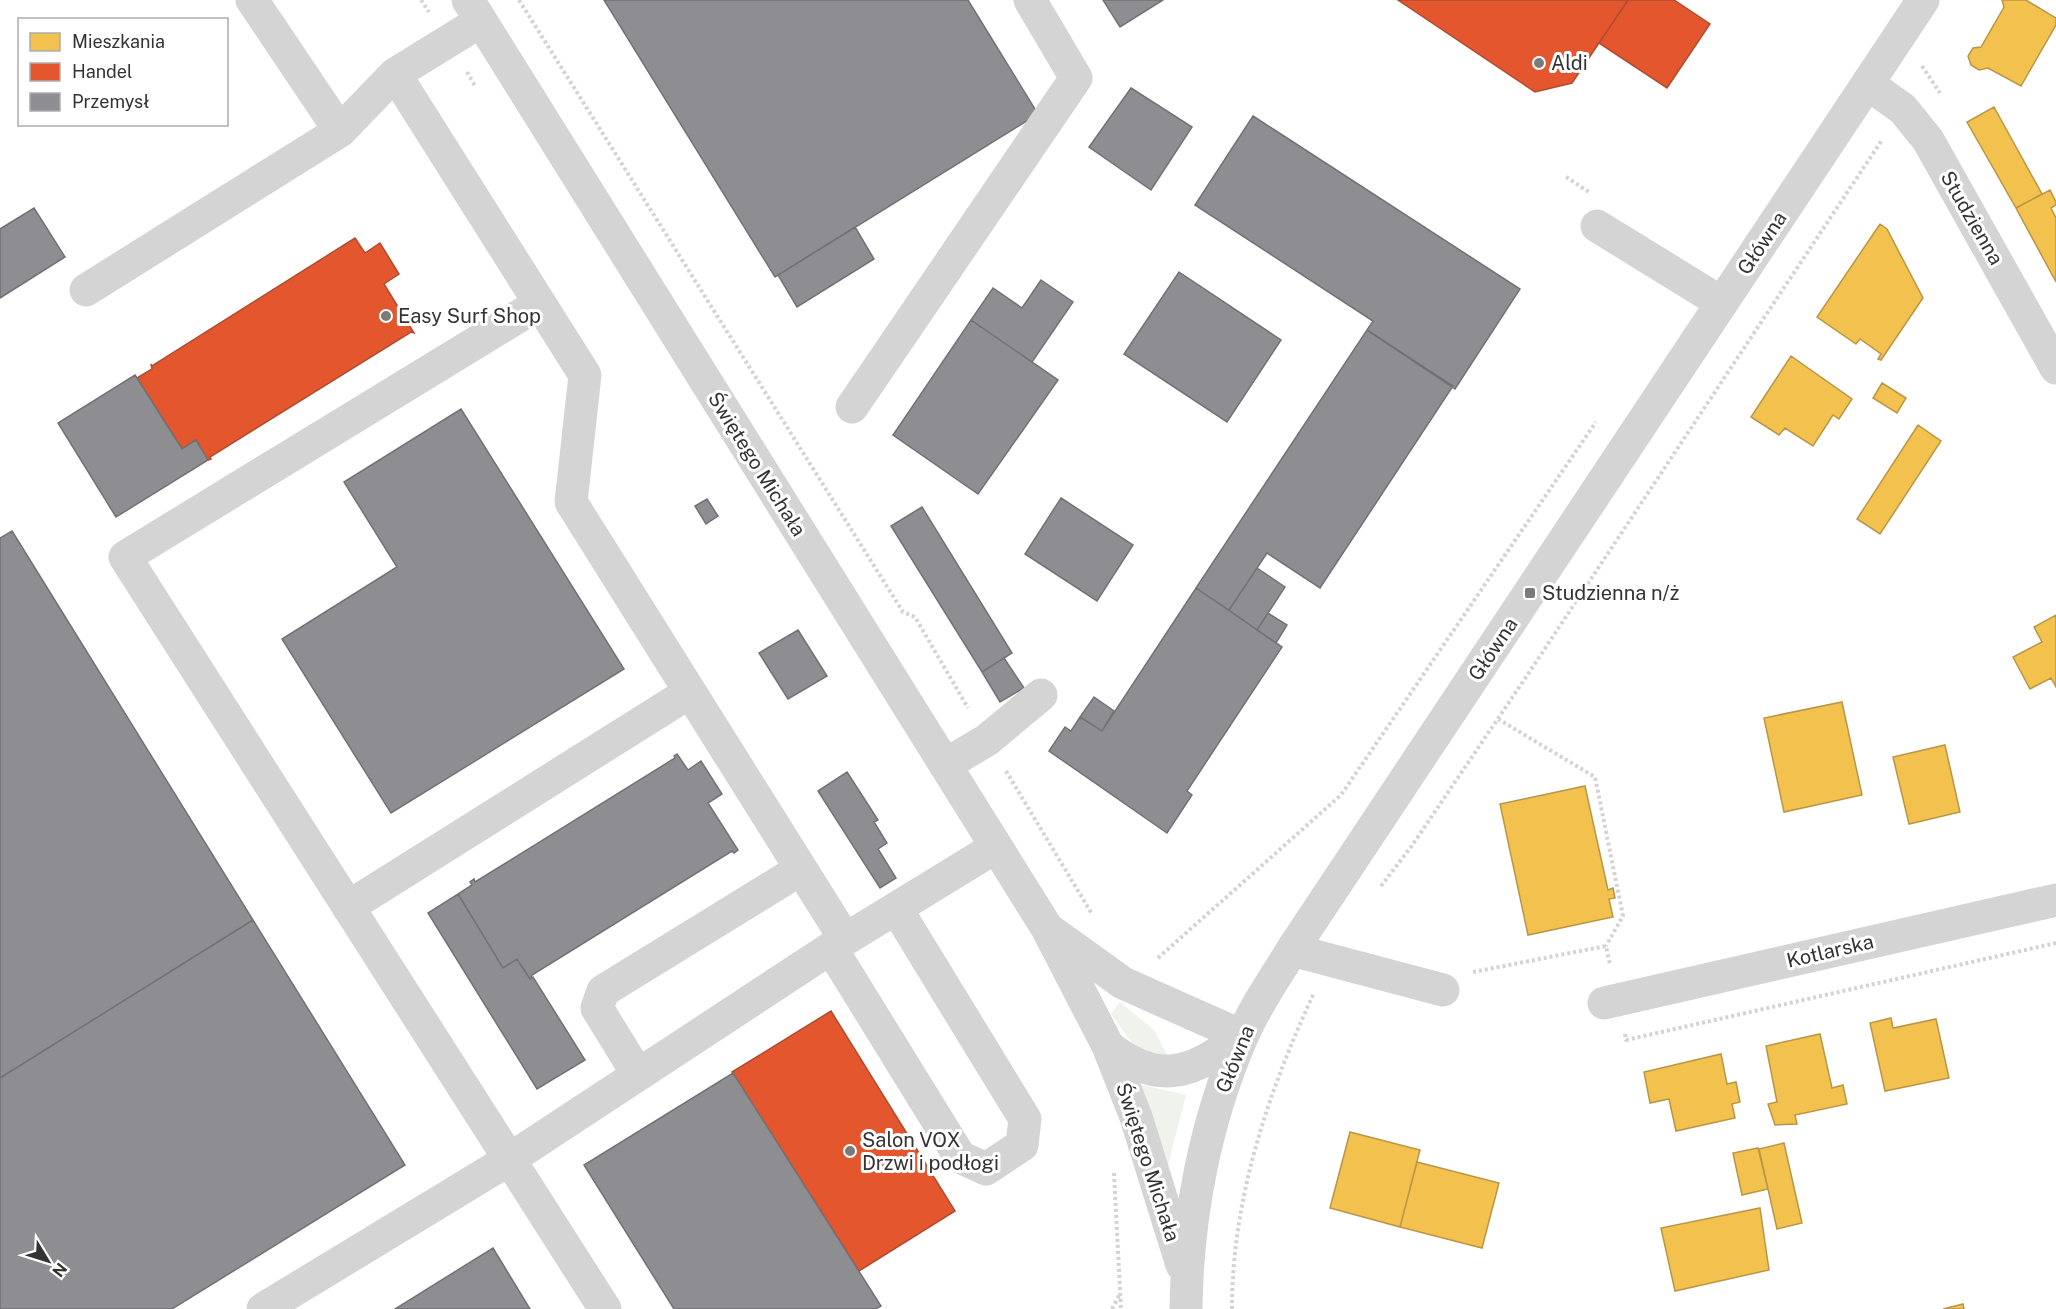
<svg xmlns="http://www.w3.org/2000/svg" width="2056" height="1309" font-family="'Public Sans',sans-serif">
	<rect width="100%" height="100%" fill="#fff"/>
	<path fill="#f0f2ec" d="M1120,1002L1154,1030L1171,1062L1136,1049L1111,1014Z
		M1134,1083L1186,1095L1165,1177Z"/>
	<path fill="#f2c14e" stroke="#b99646" stroke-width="1.5" d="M2002,0H2026L2056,18V25L2021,86L1988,68L1979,70L1971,65L1968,56L1973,48L1981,47L2004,7Z
		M1994,107L2042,194L2016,208L1967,122Z
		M2050,190L2056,202V205L2051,208L2056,218V282L2016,208Z
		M1880,224L1887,229L1923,298L1881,360L1878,359L1881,354L1860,339L1856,344L1817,317Z
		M1791,356L1852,399L1839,419L1833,415L1813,446L1785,428L1779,435L1751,417Z
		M1882,383L1906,398L1897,413L1873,398Z
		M1918,425L1941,441L1880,534L1857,519Z
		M2056,615V687L2051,678L2030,689L2013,657L2042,642L2034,627Z
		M1842,702L1862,795L1784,812L1764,718Z
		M1945,745L1960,812L1909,824L1893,757Z
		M1585,786L1608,890L1613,888L1615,898L1609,899L1613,917L1528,935L1500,804Z
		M1891,1018L1893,1028L1936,1019L1949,1078L1885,1091L1870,1023Z
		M1820,1034L1832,1088L1843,1085L1847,1104L1795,1115L1797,1124L1775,1125L1768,1104L1777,1102L1766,1046Z
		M1721,1054L1727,1084L1736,1082L1740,1102L1732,1104L1735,1118L1676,1131L1669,1099L1650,1103L1644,1072Z
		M1350,1132L1420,1150L1400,1227L1330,1208Z
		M1784,1143L1802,1223L1777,1229L1759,1149Z
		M1758,1148L1768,1189L1742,1195L1733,1153Z
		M1417,1162L1499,1183L1482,1248L1400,1227Z
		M1760,1208L1769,1270L1675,1291L1661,1228Z
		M1963,1304L1964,1309H1943Z"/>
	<path fill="#e4572e" stroke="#af4c30" stroke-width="1.5" d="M1398,0H1628L1572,83L1535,92Z
		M1628,0H1674L1710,24L1667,88L1599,43Z
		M355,238L365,253L380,243L399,274L384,284L414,333L411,332L210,457L211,459L208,460L196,440L182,449L137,378L152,369L151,364L152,366Z
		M831,1011L955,1211L859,1271L732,1072Z"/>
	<path fill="#8d8d92" stroke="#727276" stroke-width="1.5" d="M604,0H968L1038,114L775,277Z
		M1103,0H1163L1120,27Z
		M1131,88L1192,127L1151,190L1089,147Z
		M1253,116L1520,289L1455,389L1367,330L1373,321L1195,205Z
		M34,208L65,257L0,298V229Z
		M855,227L874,259L797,307L778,275Z
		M1179,272L1281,340L1227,422L1124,354Z
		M1041,280L1073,302L1032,362L971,320L993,288L1022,308Z
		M971,320L1058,380L978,494L893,435Z
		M1367,330L1453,386L1320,588L1267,553L1229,610L1196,588Z
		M135,375L182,449L196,440L208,460L116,517L58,423Z
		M461,409L624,669L391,813L282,639L397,567L344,482Z
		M1061,498L1133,545L1097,601L1025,554Z
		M707,499L718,516L706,524L695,506Z
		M922,507L1012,653L982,672L891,526Z
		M12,531L253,920L0,1078V538Z
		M1257,568L1285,587L1257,630L1229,610Z
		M1196,588L1282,647L1187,791L1192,795L1167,833L1049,751L1065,727L1071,731L1080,717L1102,731Z
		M1268,613L1287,625L1276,643L1257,630Z
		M798,630L827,676L788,699L759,653Z
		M1004,658L1024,688L1000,702L982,672Z
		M1094,697L1114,711L1102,731L1080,717Z
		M677,754L688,770L701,761L722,794L708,803L738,850L734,853L732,851L532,975L530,979L517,959L503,968L458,894L472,885L470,882L474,879L475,882L675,758L674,756Z
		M847,772L878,820L874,822L887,843L878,849L896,878L880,888L818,791Z
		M458,894L503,968L517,959L530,979L533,977L585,1060L537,1089L428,913Z
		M253,920L405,1165L172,1309H0V1078Z
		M733,1073L881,1306L876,1309H674L584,1165Z
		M493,1248L530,1309H395Z"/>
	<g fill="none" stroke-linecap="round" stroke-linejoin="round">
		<path stroke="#d3d3d3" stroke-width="4" stroke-dasharray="3 3" stroke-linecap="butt" d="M421,0L429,12
			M519,0L903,612L915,617L968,708
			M1922,66L1940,93
			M467,72L475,86
			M1566,177L1589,192
			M1498,719L1595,777L1623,916L1606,946
			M1006,771L1092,914
			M1381,886L1411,847L1520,686L1882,140
			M1158,958L1341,795L1596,422
			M1473,972L1606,946L1610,965
			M1625,1034L1626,1040L2056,943
			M1114,1173L1121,1309
			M1112,1309L1120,1294
			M1232,1309C1232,1199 1268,1092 1314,993"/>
		<path stroke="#d4d4d4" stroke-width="33" d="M252,0L340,131
			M468,0L1047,928L1108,1046L1136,1117L1182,1265
			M395,74L585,375L571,502L845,939
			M1868,84L1903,109L1928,140L2056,368
			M1597,226L1722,303
			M86,290L340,131L395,74L481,21
			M539,304L125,557L605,1309
			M852,407L1076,78L1030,0
			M945,765L987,740L1041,695
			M348,907L690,692
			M1052,932L1123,983L1242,1036
			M831,948L960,1157L986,1169L1022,1145L1025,1119L896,908
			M1292,950L1443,990
			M1604,1003L2056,900
			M1108,1046C1159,1088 1194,1072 1242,1036
			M637,1073L597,1008L603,991L801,869
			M263,1309L510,1159L831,948L996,847
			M1186,1309C1187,1217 1205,1122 1242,1037C1255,1006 1275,978 1292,950L1923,0"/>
	</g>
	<g fill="#7a7a7a" stroke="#fff" stroke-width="2">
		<circle cx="1539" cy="63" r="6"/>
		<circle cx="386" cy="316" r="6"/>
		<rect x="1524" y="587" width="12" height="12" rx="3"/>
		<circle cx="850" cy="1151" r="6"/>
	</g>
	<g text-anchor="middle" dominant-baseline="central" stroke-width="6" stroke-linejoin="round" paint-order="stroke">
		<g font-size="20" fill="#333" stroke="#fff" text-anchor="start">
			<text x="1551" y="63">Aldi</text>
			<text x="398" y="316">Easy Surf Shop</text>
			<text x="1542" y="593">Studzienna n/ż</text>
			<text x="862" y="1140">Salon VOX<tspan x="862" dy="23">Drzwi i podłogi</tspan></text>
		</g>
		<g font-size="20" fill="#333" stroke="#fff">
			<text transform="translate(1972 218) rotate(60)">Studzienna</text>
			<text transform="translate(1762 243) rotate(-56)">Główna</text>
			<text transform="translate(757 464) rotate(58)">Świętego Michała</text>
			<text transform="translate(1493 649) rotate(-56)">Główna</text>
			<text transform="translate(1830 951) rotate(-13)">Kotlarska</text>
			<text transform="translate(1235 1059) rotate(-68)">Główna</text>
			<text transform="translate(1148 1162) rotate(72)">Świętego Michała</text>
		</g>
	</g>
	<rect x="18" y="18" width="210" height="108" fill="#ffffff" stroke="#adadad" stroke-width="1.5"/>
	<rect x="30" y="33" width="30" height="18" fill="#f2c14e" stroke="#adadad" stroke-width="1.5"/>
	<text x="72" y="48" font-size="18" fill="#333333">Mieszkania</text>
	<rect x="30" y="63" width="30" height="18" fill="#e4572e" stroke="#adadad" stroke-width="1.5"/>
	<text x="72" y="78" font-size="18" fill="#333333">Handel</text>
	<rect x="30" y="93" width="30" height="18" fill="#8d8d92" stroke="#adadad" stroke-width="1.5"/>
	<text x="72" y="108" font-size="18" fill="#333333">Przemysł</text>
	<g transform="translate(48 1261) rotate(128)" stroke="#ffffff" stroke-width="4.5" paint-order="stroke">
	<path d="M0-4.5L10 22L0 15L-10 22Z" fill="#333333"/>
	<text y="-9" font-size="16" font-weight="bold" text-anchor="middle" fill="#333333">N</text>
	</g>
</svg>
